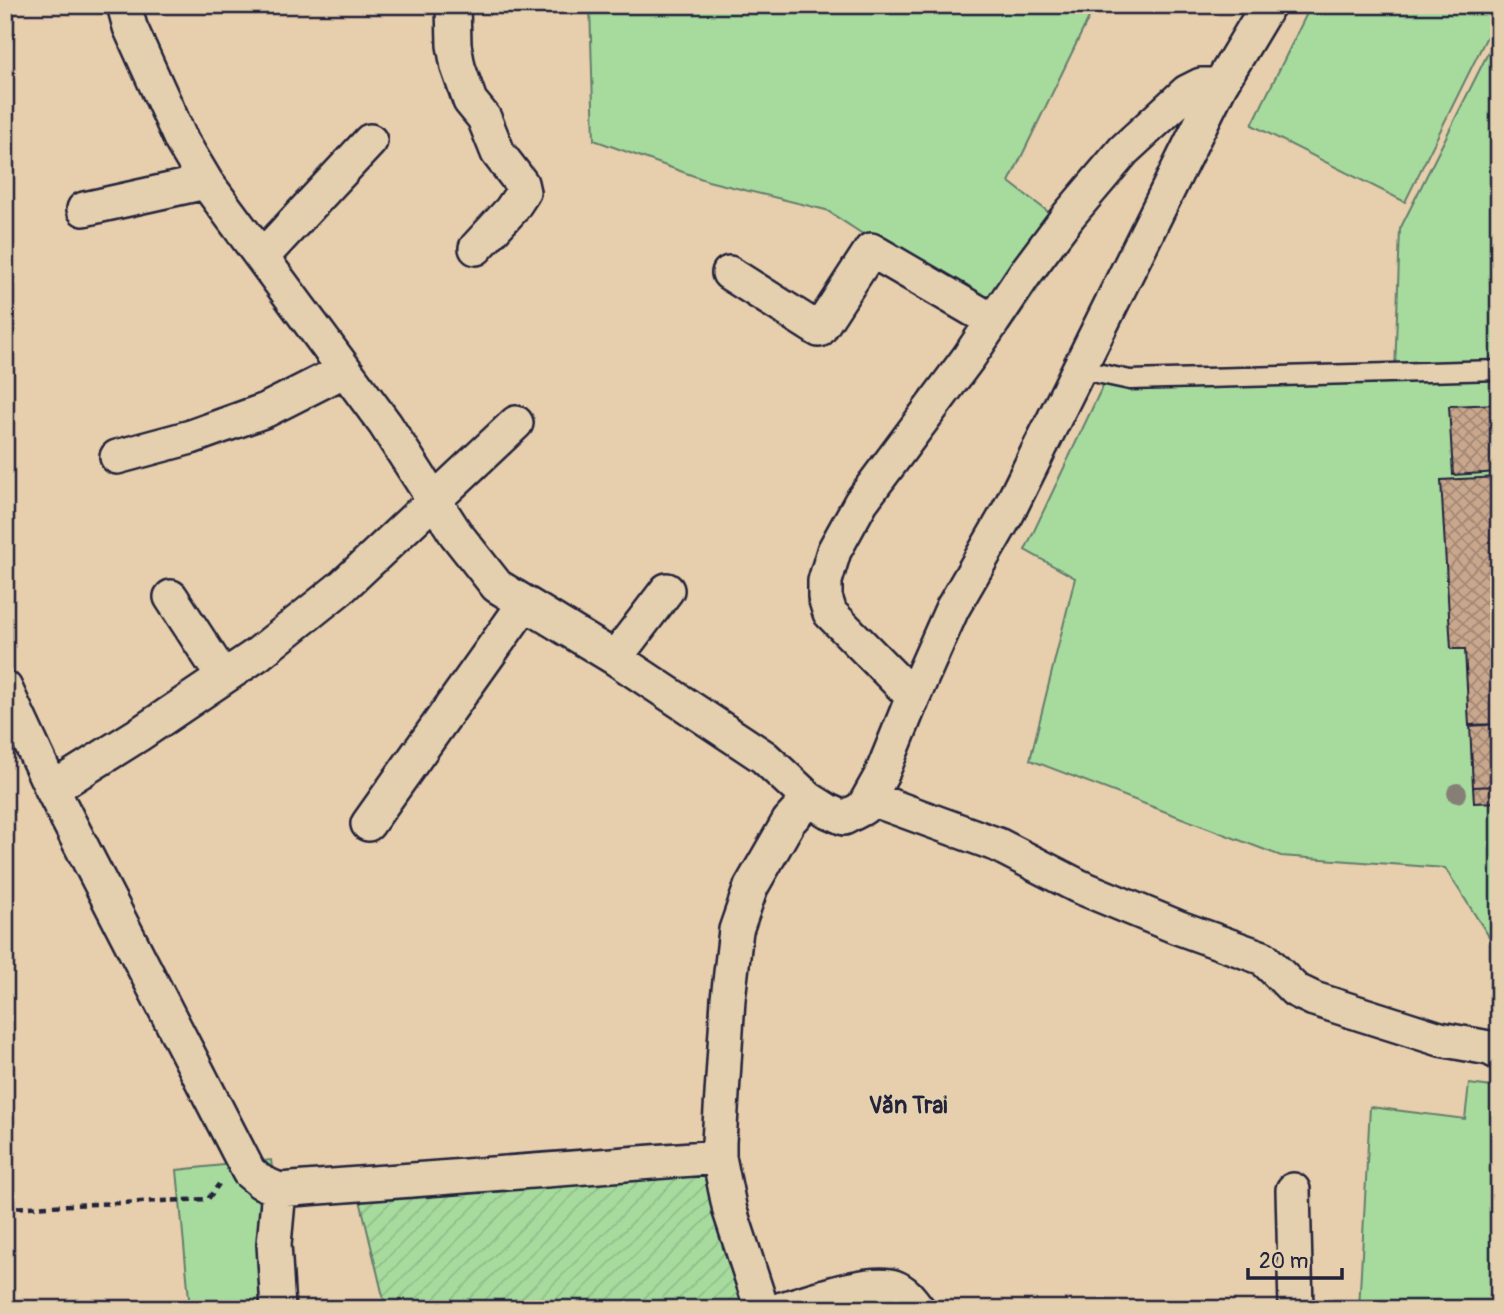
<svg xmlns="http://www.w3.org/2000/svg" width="1504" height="1314" font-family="Pangolin,sans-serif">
	<defs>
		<pattern id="garden-furrows" width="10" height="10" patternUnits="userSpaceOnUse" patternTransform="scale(1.75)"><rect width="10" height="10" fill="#a7db9e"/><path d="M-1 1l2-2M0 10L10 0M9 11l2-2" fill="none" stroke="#8fbc89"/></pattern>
		<pattern id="building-cross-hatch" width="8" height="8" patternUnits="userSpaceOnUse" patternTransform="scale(1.75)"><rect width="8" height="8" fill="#c9a78d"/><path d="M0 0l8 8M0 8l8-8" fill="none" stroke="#a38874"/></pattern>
	</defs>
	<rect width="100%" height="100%" fill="#e7ceac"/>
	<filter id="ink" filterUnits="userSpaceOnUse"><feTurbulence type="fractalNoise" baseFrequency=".0143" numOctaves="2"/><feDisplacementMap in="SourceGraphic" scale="14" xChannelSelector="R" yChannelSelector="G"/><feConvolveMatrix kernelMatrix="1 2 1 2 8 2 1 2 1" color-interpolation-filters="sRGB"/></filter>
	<g filter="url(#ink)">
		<path fill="#a7db9e" stroke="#647e6c" stroke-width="2" d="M590,5H1095L1009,182L1076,233L1009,330L826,210L708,181L594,140Z
			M1311,5H1499V12L1405,202L1252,125Z
			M1499,31V952L1445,868L1281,856L1030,760L1075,578L1025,550L1106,379L1395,373L1400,229Z
			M1469,1084L1499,1088V1309H1359L1370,1107L1465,1119Z
			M271,1160L290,1309H190L177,1170Z"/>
		<path fill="url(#garden-furrows)" stroke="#647e6c" stroke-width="2" d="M718,1166L756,1309H386L360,1200Z"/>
		<path fill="url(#building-cross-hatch)" stroke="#22223b" stroke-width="2" d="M1499,404V472L1453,475L1449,406Z
			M1499,477V724L1469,726L1465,649H1451L1441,480Z
			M1499,724V786L1473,787L1470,725Z
			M1499,786V802L1474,803L1473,787Z"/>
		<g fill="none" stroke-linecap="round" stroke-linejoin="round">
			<g stroke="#22223b" stroke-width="23">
				<path id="service" d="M1078,369L1130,380L1499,370"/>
			</g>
			<g stroke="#22223b" stroke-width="38">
				<path id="minor" d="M124,5L130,27L181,140L206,182L385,424L456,534L497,586L615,658L764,757L809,799
					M453,5L454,45L458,67L470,101L484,118L498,153L521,183L523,192L511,210L476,248
					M84,209L206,182
					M262,257L370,141
					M729,273L819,330L871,250L993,321
					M117,457L191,437L266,410L345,370
					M171,597L223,677
					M615,658L667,590
					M5,688L52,789L249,1172L261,1182L279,1190L719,1157
					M913,697L830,613L825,597V581L834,551L861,502L969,357L1024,275L1069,215L1124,150L1187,92L1201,85H1220
					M52,789L138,735L258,654L343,586L516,423
					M869,798L998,845L1078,886L1177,927L1263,958L1295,990L1314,999L1440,1039L1489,1048L1499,1053
					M368,824L525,603
					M1293,1190L1296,1309
					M278,1309L274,1244L279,1190
					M762,1309L730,1211L719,1157V1142L728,999L736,930L751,887L789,821L809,799L828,811L844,818L863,808L881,776L913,697L952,609L1008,512L1220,85L1268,5
					M782,1309C807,1302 872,1278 894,1287C905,1291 911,1300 918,1309"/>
			</g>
			<path stroke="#22223b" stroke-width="4.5" stroke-dasharray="7 5" stroke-linecap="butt" d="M5,1208L208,1199L219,1184"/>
			<use href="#service" stroke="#e4d0ae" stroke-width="18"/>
			<use href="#minor" stroke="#e4d0ae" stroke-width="33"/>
		</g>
		<circle fill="#867f76" cx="1457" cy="793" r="10"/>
	</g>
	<g text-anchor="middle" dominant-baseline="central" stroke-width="6" stroke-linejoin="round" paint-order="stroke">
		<g font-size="23" font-weight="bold" fill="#22223b" stroke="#e4d0ae">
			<text x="908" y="1105">Văn Trai</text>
		</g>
	</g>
	<rect width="1504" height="1314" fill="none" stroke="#e4d0ae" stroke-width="28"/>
	<rect x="14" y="14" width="1476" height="1286" fill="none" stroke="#22223b" stroke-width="2.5" filter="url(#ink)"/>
	<path d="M1248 1268v10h94v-10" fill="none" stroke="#22223b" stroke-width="3.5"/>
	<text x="1259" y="1268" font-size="21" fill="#22223b" stroke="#e4d0ae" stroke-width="5" paint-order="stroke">20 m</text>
</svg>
